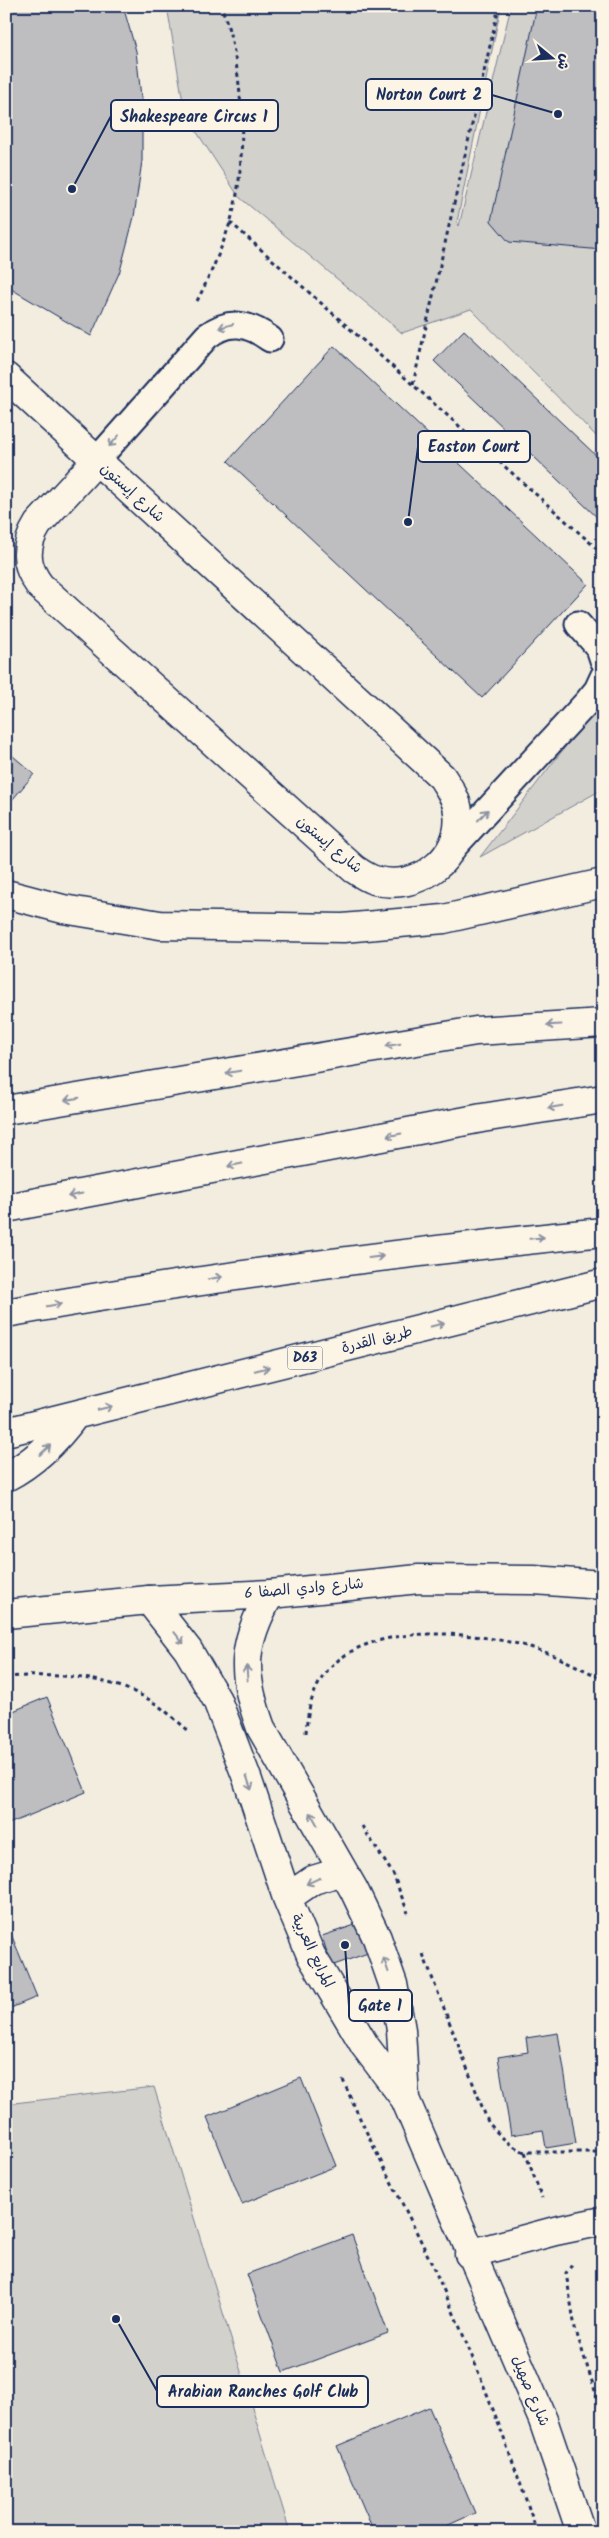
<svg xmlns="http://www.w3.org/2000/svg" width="609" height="2538" font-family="Kalam,'Playpen Sans Arabic',sans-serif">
	<rect width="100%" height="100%" fill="#f3ede0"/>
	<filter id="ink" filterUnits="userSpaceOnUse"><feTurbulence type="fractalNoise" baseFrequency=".02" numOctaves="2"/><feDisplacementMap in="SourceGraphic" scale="10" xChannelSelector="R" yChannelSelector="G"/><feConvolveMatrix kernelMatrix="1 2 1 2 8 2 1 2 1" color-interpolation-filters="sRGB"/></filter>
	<g filter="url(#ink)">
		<path fill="#d3d1cc" stroke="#778095" d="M167,6H501L457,222L459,226L511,6H603V443L471,309L402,333L239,197L185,114Z
			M603,698V789L480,857Z
			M154,2087L290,2532H6V2106L14,2103Z"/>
		<path fill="#bebec0" stroke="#1b2f5e" d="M6,6H123L136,51L142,106V161L134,217L120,271L91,336L6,286Z
			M537,6H603V250L509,242L491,221Z
			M464,330L603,462V523L434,361Z
			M334,346L588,584L482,698L228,461Z
			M6,750L34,774L7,806L6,805Z
			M47,1697L86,1792L6,1825V1714Z
			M6,1922L37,1997L6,2010Z
			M358,1924L368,1953L331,1966L322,1936Z
			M558,2033L576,2143L546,2148L543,2130L511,2135L498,2057L528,2052L526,2038Z
			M301,2078L336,2166L242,2204L207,2117Z
			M352,2235L388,2333L283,2372L247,2274Z
			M429,2407L475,2513L433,2532H374L337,2446Z"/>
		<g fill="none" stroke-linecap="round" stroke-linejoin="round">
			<g stroke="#1b2f5e" stroke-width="29">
				<path id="lane" d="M96,461L207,336C230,319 248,323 270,339
					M578,624L599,648L603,660
					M450,851L588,701L597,690L603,677"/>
			</g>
			<g stroke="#1b2f5e" stroke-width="31">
				<path id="street" d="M6,377L442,777C449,788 457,799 458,812C464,858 417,893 374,880C367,878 360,873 354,869L40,586C24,565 24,546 38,524L96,461
					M270,1594C241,1645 241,1673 261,1728L354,1890L377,1938L393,1984L401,2030L405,2099
					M149,1600L188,1650L217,1700L247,1778L287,1898L311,1955L365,2046L405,2099L543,2420L581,2532
					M287,1898L313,1880L343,1871
					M469,2254L555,2231L603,2221"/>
			</g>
			<g stroke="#1b2f5e" stroke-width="31">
				<path id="secondary" d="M6,894L63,909L160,925L343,928L444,919L603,883
					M6,1614L149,1600L270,1594L419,1579L534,1580L603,1585"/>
			</g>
			<g stroke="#1b2f5e" stroke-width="31">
				<path id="primary" d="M6,1110L476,1031L603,1023
					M6,1208L482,1118L603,1099
					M6,1313C204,1277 403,1252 603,1232
					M6,1432L603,1283
					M6,1477C35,1462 56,1441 75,1415"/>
			</g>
			<path stroke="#1b2f5e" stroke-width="3" stroke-dasharray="4 4" stroke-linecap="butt" d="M230,222L603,554
				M197,301C210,276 221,250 230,223C249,164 244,64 221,6
				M413,384L499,6
				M6,1677C55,1674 104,1674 148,1699C162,1707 177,1721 190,1732
				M306,1733C307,1716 310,1700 318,1685C351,1620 464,1630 522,1645C551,1652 576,1666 603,1679
				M362,1826L393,1874L408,1913
				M423,1954L488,2122C499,2135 509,2146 525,2152H603
				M343,2080C370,2145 406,2207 435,2271C474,2356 507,2443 537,2532
				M525,2152L542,2198
				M572,2265L566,2273L575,2328L603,2416"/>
			<use href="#lane" stroke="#fcf5e5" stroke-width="25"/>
			<use href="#street" stroke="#fcf5e5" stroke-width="28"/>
			<use href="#secondary" stroke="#fcf5e5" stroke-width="28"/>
			<use href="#primary" stroke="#fcf5e5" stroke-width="28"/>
		</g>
		<defs><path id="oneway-shaft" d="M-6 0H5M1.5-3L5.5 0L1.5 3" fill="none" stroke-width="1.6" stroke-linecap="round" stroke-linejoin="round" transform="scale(1.25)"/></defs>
		<g stroke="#8c92a2">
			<use href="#oneway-shaft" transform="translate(226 326) rotate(164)"/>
			<use href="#oneway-shaft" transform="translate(114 441) rotate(132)"/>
			<use href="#oneway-shaft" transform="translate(483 815) rotate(-47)"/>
			<use href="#oneway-shaft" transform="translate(554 1025) rotate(177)"/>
			<use href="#oneway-shaft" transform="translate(393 1045) rotate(170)"/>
			<use href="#oneway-shaft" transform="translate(233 1072) rotate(170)"/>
			<use href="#oneway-shaft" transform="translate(72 1099) rotate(170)"/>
			<use href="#oneway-shaft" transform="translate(555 1107) rotate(171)"/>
			<use href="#oneway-shaft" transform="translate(394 1135) rotate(169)"/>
			<use href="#oneway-shaft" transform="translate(235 1165) rotate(169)"/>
			<use href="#oneway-shaft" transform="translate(75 1195) rotate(169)"/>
			<use href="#oneway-shaft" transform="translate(537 1238) rotate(-6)"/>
			<use href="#oneway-shaft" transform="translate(376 1257) rotate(-7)"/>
			<use href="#oneway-shaft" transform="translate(215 1278) rotate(-9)"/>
			<use href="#oneway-shaft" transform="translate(54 1305) rotate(-9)"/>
			<use href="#oneway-shaft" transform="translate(437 1325) rotate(-14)"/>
			<use href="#oneway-shaft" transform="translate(262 1369) rotate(-14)"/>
			<use href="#oneway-shaft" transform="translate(105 1408) rotate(-14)"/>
			<use href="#oneway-shaft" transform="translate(45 1450) rotate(-43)"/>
			<use href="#oneway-shaft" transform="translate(179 1638) rotate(51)"/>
			<use href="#oneway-shaft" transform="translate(247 1673) rotate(-94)"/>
			<use href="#oneway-shaft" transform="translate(249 1783) rotate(71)"/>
			<use href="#oneway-shaft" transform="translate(314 1819) rotate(-119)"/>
			<use href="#oneway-shaft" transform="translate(313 1881) rotate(155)"/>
			<use href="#oneway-shaft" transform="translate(386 1965) rotate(-109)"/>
		</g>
	</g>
	<g text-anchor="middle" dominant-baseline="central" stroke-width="4" stroke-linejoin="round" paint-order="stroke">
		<rect fill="#fcf5e5" stroke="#5e6a86" stroke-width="1" x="287.5" y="1346.5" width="35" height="23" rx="4"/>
		<g font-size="14" font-weight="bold" fill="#1b2f5e">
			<text x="305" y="1358">D63</text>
		</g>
		<g font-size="15" fill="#1b2f5e" stroke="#fcf5e5">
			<text transform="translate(132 493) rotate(42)">شارع إيستون</text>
			<text transform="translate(329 845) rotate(40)">شارع إيستون</text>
			<text transform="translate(377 1340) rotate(-14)">طريق القدرة</text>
			<text transform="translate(304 1589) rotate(-5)">شارع وادي الصفا 6</text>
			<text transform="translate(312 1951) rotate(64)">المرابع العربية</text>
			<text transform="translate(530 2391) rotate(67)">شارع صهيل</text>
		</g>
	</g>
	<path fill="none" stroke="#1b2f5e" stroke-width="2" d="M558 114L492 95M72 189L111 116M408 522L418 447M345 1945L349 2006M116 2319L157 2391"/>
	<g fill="#1b2f5e" stroke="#fcf5e5" stroke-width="2">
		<circle cx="558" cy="114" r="5"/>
		<circle cx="72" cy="189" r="5"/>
		<circle cx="408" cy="522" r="5"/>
		<circle cx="345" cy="1945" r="5"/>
		<circle cx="116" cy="2319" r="5"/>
	</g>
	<g fill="#fcf5e5" stroke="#1b2f5e" stroke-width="2">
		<rect x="366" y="79" width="126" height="31" rx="5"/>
		<rect x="111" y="100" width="167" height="31" rx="5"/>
		<rect x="418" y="431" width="112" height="31" rx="5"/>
		<rect x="349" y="1990" width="63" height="31" rx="5"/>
		<rect x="157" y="2376" width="211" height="31" rx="5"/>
	</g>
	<g font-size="16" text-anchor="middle" font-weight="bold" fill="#1b2f5e">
		<text x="429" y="100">Norton Court 2</text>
		<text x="194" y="122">Shakespeare Circus 1</text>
		<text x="474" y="452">Easton Court</text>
		<text x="380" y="2011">Gate 1</text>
		<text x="263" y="2397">Arabian Ranches Golf Club</text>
	</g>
	<rect width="609" height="2538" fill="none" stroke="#fcf5e5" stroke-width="25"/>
	<rect x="12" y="12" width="584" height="2513" fill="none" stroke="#1b2f5e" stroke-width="2" filter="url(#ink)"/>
	<g transform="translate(552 58) rotate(108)" stroke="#fcf5e5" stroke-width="4" paint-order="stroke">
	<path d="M0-4L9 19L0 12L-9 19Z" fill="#1b2f5e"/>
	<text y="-8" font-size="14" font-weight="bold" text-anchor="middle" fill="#1b2f5e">ش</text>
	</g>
</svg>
